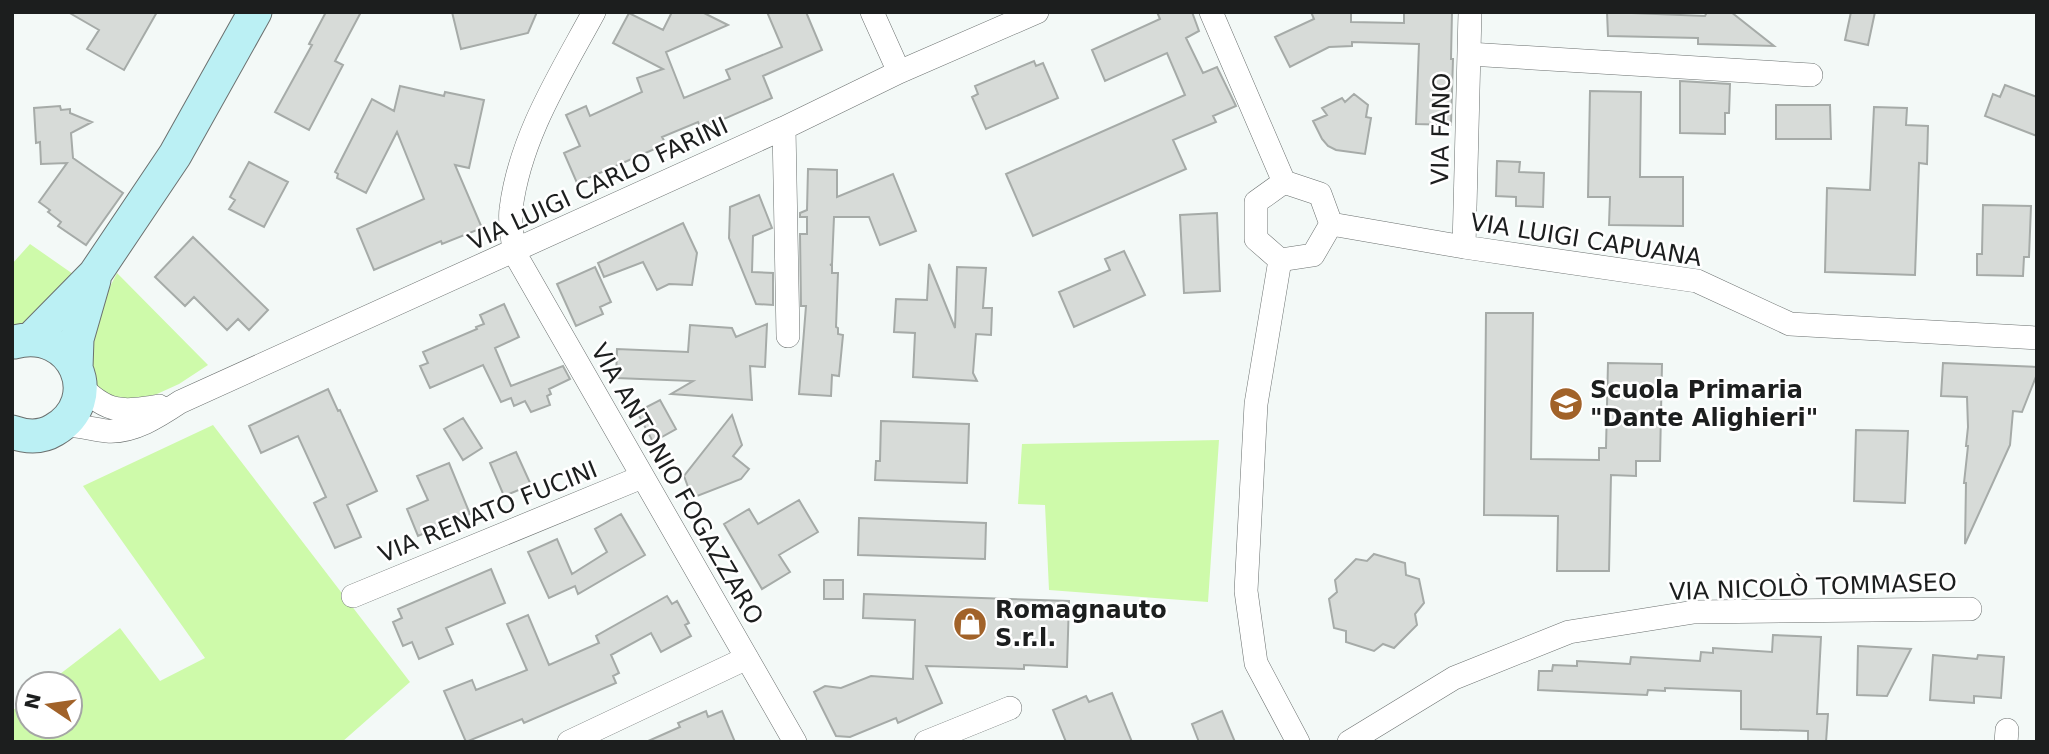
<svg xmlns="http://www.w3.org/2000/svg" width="2049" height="754" font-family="'DejaVu Sans',sans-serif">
	<rect width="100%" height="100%" fill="#f3f9f7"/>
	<path fill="#cefaaa" d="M30,244L73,274L37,320L12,331V264Z
		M117,273L208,365L179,384L157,394L130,402L102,392L92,377L88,330Z
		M213,425L410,682L342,742H12V711L28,699V726H70V684H47L120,628L160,681L205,658L83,486Z
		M1219,440L1208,602L1049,590L1045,505L1018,504L1022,444Z"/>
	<path fill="#d7dbd8" stroke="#a6aba8" stroke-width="2" d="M68,12H157L124,70L87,49L99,30Z
		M326,12H361L335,61L343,65L309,130L275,112L312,45L309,44Z
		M452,12H537L528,33L461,49Z
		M672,12H702L728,25L666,52L684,98L730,79L726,70L782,47L767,12H806L822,50L763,76L772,98L701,129L698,122L662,137L666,144L577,183L564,153L580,146L566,115L586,106L590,116L642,92L637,78L663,69L613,43L629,13L663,30Z
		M1157,12H1192L1199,31L1186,38L1203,73L1217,67L1236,106L1213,116L1216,122L1173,140L1186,169L1033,236L1006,174L1185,95L1167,53L1105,81L1092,50L1160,19Z
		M1311,12H1351V22L1404,23V12H1452L1451,59H1453L1451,125L1416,124L1419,44L1352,42V46L1329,47L1290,67L1275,37L1314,19Z
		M1607,12L1705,16L1707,12H1731L1774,46L1698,44V38L1608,36Z
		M1851,12H1875L1868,45L1845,40Z
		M1034,61L1036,66L1043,63L1058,98L986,129L972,97L978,94L975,86Z
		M1680,81L1730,84L1729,113H1725V134L1680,133Z
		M2005,85L2037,97V136L1985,116L1993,94L2000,97Z
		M400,86L444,96L445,92L484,100L469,168L455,165L482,228L442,244L441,241L374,270L357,229L424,199L397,132L366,193L337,178L338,174L335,172L372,99L394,111Z
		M1590,91L1641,92L1640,177H1683V226L1609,225L1610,197H1588Z
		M1354,94L1368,105L1366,117L1371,118L1365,154L1336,150L1328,146L1322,139L1313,121L1327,115L1322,108L1342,98L1345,102Z
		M1776,105H1830L1831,139H1776Z
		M60,106L61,110L70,109V113L92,122L71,133L73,158L123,193L86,245L58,226L61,222L48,212L50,210L39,202L67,163L41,164L40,142L36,143L34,108Z
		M1874,107L1907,108L1906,125L1928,126L1927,164L1919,163L1915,275L1825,272L1827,188L1870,190Z
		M1497,161L1520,162L1519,172L1544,173L1543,207L1516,206V197L1496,196Z
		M249,162L288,182L264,227L229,209L235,200L230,197Z
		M808,169L837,170V197L893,174L916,231L880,245L869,217H834L832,264L830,265H832V273H838L836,327L838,328V334L843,335L839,376L832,375L831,396L799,394L806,306H801L800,234H807V217H800V213L807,210Z
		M759,195L772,228L753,236L752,272L773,273V305L756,304L729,238L730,207Z
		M1983,205L2031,206L2029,257H2024L2023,276L1977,275V254H1982Z
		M1217,213L1220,291L1184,293L1180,215Z
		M683,223L697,253L692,285L669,284L657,290L643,262L604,277L598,263Z
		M193,237L268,310L249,330L238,319L227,330L194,297L185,306L155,277Z
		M1124,251L1145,295L1074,327L1059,292L1110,270L1105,259Z
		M929,264L955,328L957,267L986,268L983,308H992L991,335L976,334L973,373L977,381L913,377L915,333L894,332L896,299L927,300Z
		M595,267L611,302L600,307L603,314L576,326L557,284Z
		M504,304L519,337L495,348L511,386L563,366L570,379L549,389L551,394L547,396L550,405L531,412L525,401L514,406L511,398L501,402L483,365L430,388L420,366L428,363L423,352L477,329L476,327L484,324L480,315Z
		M1486,313H1533L1531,459L1599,460V448H1606L1608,363L1662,364L1660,461H1636V476L1611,475L1609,571H1557L1558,516L1484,515Z
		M767,324L765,367L750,366L752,400L671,394L693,381L616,378L617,349L688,352L690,325L732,328L736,337Z
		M1943,363L2037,367V374L2022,412L2013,411L2010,445L1965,544L1966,483H1964L1968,446H1966L1968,427L1967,397L1941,396Z
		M328,389L338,411L340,410L377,491L347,505L361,537L335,548L314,503L326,497L298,436L261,453L249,426Z
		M660,400L676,429L653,442L637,412Z
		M732,415L742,445L733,456L749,469L741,479L692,498L684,476Z
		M463,418L482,448L463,460L444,429Z
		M881,421L969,424L967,483L875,480L876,461H880Z
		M1856,430L1908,431L1905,503L1854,501Z
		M516,452L531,485L504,496L490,463Z
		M449,463L470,514L418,536L407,509L428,500L417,476Z
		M799,500L818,532L779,555L790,572L762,589L724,524L749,509L758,524Z
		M621,514L645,555L578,594L575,586L549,598L528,552L557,539L572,574L607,552L595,529Z
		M859,518L986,523L985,559L858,555Z
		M1374,554L1405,563L1406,575L1419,579L1424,603L1415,614L1417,625L1394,648L1383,644L1374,651L1346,642V631L1334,628L1329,599L1337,592L1335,580L1356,559L1367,561Z
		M491,569L505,603L446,628L453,644L419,659L412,642L403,646L393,622L402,618L398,609Z
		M824,580H843V599H824Z
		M864,594L1069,601L1067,667L1024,665V669L926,666L942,703L898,723L896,718L850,737L836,736L814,692L825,686L841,688L871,676L913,679L915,620L863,618Z
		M667,596L672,604L677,601L689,623L685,625L691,636L661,652L651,633L611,655L619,673L613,676L616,683L524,723L522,719L466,742L444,691L472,680L476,690L527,670L507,624L528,615L549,665L599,643L596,636Z
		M1773,635L1821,637L1817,714H1828L1826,742H1808V731L1741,729V691L1665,688V691L1648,690L1647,695L1538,690L1539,671H1552L1553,665L1577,666V661L1630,664L1631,657L1700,661L1701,652L1713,653V648L1772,652Z
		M1858,646L1911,649L1887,696L1857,695Z
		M1933,655L1977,659L1978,655L2004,657L2001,698L1974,696V703L1930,700Z
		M1112,693L1132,742H1066L1053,710L1086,696L1089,702Z
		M706,711L708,717L722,711L735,742H646L680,727L678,723Z
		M1222,711L1235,742H1199L1192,724Z"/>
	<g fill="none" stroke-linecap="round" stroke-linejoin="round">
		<g stroke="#6b706f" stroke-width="24">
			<path id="street" d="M594,12C560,75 520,137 511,209C509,222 513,238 514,252L795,742
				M872,12L899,72
				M1211,12L1284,182
				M1469,54L1811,75
				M784,128L788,336
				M1284,182L1320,194L1331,224L1313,255L1280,260L1256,239V202Z
				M1331,224L1464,247L1697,281L1790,324L2037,338
				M1464,247L1470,12
				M1280,260L1256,404L1246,591L1256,663L1298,742
				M80,385C107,414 123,412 159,406
				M62,425C78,425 91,429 107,431C133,433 159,416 180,402L784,128L899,72L1037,12
				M353,596L642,477
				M569,742L747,658
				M926,742L1010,708
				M1349,742L1454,678L1569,632L1694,612L1970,609
				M2006,742L2007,730"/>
		</g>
		<g stroke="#6b706f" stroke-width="35">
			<path id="secondary" d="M32,338L95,274L175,155L255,12
				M76,368L77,339L94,280
				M12,432C26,437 41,438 54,430C106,400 74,326 14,342"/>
		</g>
		<use href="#street" stroke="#fff" stroke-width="23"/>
		<use href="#secondary" stroke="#bbf0f4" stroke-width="33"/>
	</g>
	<defs>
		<g id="school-disc" transform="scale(1.75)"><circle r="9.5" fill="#a16229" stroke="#fff"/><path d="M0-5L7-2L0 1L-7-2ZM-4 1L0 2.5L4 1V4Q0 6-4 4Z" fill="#fff"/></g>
		<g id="shop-disc" transform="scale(1.75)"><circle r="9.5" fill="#a16229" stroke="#fff"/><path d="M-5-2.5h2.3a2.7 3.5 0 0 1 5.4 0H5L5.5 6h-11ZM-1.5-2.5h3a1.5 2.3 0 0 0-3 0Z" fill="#fff"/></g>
	</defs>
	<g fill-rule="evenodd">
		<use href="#school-disc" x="1566" y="404"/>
		<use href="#shop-disc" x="970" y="624"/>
	</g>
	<g text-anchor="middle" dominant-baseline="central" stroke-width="5" stroke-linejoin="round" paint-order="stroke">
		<g font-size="24" fill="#1c1e1e" stroke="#fff">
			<text transform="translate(1441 129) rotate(-89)">VIA FANO</text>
			<text transform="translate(598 184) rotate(-25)">VIA LUIGI CARLO FARINI</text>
			<text transform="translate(1586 240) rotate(9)">VIA LUIGI CAPUANA</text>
			<text transform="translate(677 484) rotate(60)">VIA ANTONIO FOGAZZARO</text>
			<text transform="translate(488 512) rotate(-22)">VIA RENATO FUCINI</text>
			<text transform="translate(1813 587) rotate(-2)">VIA NICOLÒ TOMMASEO</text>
		</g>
		<g font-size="24" font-weight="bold" fill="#1c1e1e" stroke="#fff" text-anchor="start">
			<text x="1590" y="390">Scuola Primaria<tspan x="1590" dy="28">"Dante Alighieri"</tspan></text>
			<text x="995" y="610">Romagnauto<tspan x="995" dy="28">S.r.l.</tspan></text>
		</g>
	</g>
	<rect width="2049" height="754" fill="none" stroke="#1c1e1e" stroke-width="28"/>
	<g transform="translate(49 705) rotate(283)"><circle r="33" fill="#ffffff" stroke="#a4a5a5" stroke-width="2"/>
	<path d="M0-5L12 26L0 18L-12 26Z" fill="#a16229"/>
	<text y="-10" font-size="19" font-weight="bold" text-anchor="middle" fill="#1c1e1e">N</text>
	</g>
</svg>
